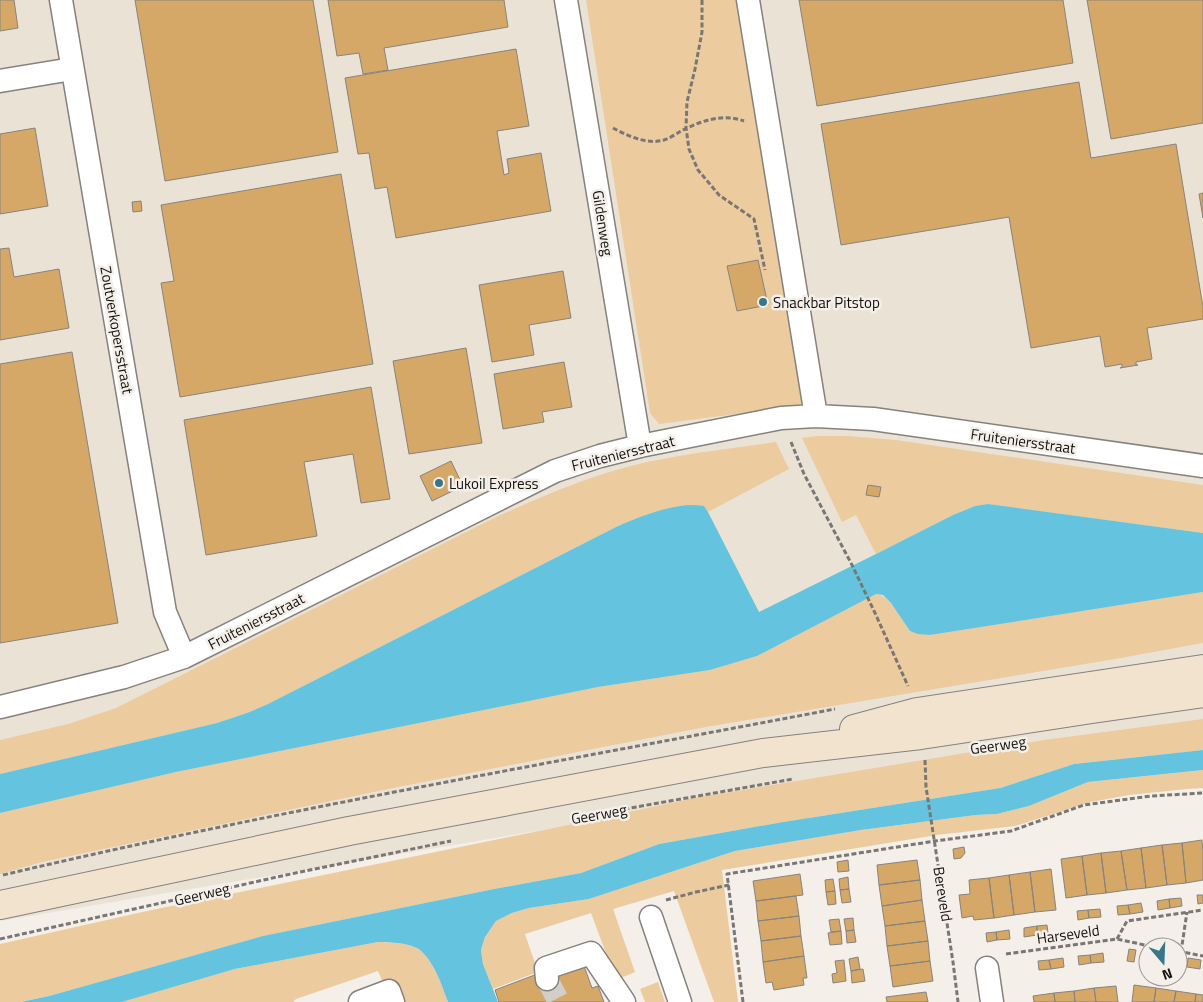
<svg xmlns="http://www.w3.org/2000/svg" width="1203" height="1002" font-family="'Titillium Web',sans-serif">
	<rect width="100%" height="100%" fill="#f4efe9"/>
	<path fill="#ebe2d6" d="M0,0H1203V750L727,799L0,921Z"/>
	<path fill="#eccb9f" d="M586,0H740L806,405L659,424L650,413Z
		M817,436H848L896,440L1203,485V533L987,504L975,506L953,515L876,554L856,515L842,522L802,438Z
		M776,442L789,469L708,512L704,506L694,505L676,508L618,526L268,704L247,713L217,723L0,774V740L68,724L116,708L492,519C542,496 593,474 647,462C690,453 733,448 776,442Z
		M1203,592V643L1115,659L706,727L393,788L42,862L0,874V813L176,772L598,687L710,670L757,656L876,594C891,596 902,619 910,631L930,635Z
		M1203,719V750L1074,764L1000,788L783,822L659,844L581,873L494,889L264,936L49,996L21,1002H0V944L147,911L573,824L694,798L1044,740Z
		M1203,770V788L1187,789L1129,795L1091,802L1015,826L937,835L722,870L738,1002H714L674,891L613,909L635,972L616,980L591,913L525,934L538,972L493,989L483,964L481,950L485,937L496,921L512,913L529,908L589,899L735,851L861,830L976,815L997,814L1029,806L1088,782Z
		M378,942C390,942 411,943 420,950C435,963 441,984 448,1002H391L378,971L296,999L293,1002H122L235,969Z
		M658,982L665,1002H645L640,989Z"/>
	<path fill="#64c4df" d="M988,504L1203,533V592L930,635L918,634L910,631L891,603L883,595L876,594L757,656L710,670L598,687L176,772L0,813V774L217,723L247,713L268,704L618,526C642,516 678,501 704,506L708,512L759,612L876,554L953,515L975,506Z
		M1203,750V770L1088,782L1029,806L997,814L976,815L861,830L735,851L589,899L529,908L512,913L496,921L485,937L481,950L483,964L498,1002H448C441,984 435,963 420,950C411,943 390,942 378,942L235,969L122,1002H21L49,996L263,936L494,889L581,873L659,844L783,822L1000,788L1074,764Z"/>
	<path fill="#d5a867" stroke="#87837e" d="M0,0H14L18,28L0,31Z
		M135,0H313L338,152L165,181Z
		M328,0H504L508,27L384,48L388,70L363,74L359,53L337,56Z
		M799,0H1063L1073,63L817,106Z
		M1087,0H1203V123L1111,139Z
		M516,49L529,126L497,131L504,175L509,173L507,159L541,153L551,211L396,238L387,187L375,189L369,153L358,154L345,78Z
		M1079,82L1091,158L1176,144L1203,307V319L1147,328L1152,359L1136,362V365H1138L1120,368L1122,367V364L1105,367L1100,336L1031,348L1009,217L841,245L821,124Z
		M35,128L48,206L0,214V134Z
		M341,174L373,364L180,397L161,283L174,281L161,205Z
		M1203,193V218L1199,194Z
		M141,201L142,211L133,212L132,202Z
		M9,248L14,277L59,269L69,328L0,340V249Z
		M758,260L768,305L737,311L727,266Z
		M563,271L571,318L529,325L534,355L492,362L479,285Z
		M466,348L482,443L409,454L393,361Z
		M72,352L118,623L0,643V364Z
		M564,362L572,407L542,412L544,422L503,429L494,374Z
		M371,387L390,499L361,503L353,454L304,462L317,536L206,555L184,420Z
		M451,461L463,486L432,501L420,476Z
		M868,485L881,487L879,497L866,495Z
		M1202,840L1203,852V880L1186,883L1182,843Z
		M1182,843L1186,883L1167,885L1162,845Z
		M1162,845L1167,885L1146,888L1141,848Z
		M964,847L965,853L961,858L954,859L953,849Z
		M1141,848L1146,888L1127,890L1121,851Z
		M1121,851L1127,890L1106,893L1101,853Z
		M1101,853L1106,893L1087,895L1082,856Z
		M1082,856L1087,895L1066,898L1061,859Z
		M848,860L849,871L838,872L837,862Z
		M917,860L920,880L879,885L877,865Z
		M1051,869L1056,910L1035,912L1030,872Z
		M1030,872L1035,912L1014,915L1009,875Z
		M800,874L803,895L756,901L753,881Z
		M1009,875L1014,915L994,918L989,878Z
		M848,877L849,889L840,890L839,879Z
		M989,878L994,918L974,920L973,916L962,918L959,895L970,894L969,880Z
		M833,879L835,891L826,892L825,880Z
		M920,880L922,900L882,906L879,885Z
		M849,889L851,902L842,903L840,890Z
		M835,891L836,904L828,905L826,892Z
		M1197,895H1203V903L1198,904Z
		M796,896L799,916L758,921L756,901Z
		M1181,898L1182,906L1170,908L1169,899Z
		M1169,899L1170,908L1158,910L1157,901Z
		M922,900L925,921L885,926L882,906Z
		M1141,903L1143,912L1130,914L1128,905Z
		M1128,905L1130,914L1118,915L1117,906Z
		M1100,909L1101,917L1089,918L1088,910Z
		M1088,910L1089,918L1078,920L1077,911Z
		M799,916L801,936L761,941L758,921Z
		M853,918L854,930L846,931L844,919Z
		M839,919L841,931L831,932L829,920Z
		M925,921L928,941L887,946L885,926Z
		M1047,925L1048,933L1037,935V926Z
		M1037,926V935L1024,937V928Z
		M854,930L856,942L847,943L846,931Z
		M1009,930L1010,939L997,940L996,932Z
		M841,931L842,944L830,945L828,933Z
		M996,932L997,940L987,942L986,933Z
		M801,936L804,956L763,962L761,941Z
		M928,941L930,961L890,966L887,946Z
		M1129,949L1136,950L1134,962L1127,961Z
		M1103,953L1104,962L1091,963L1090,955Z
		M1090,955L1091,963L1079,965L1078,956Z
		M804,956L807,978H803L804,985L774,990L772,982L766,983L763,962Z
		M858,957L860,969L851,971L849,959Z
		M1063,958L1064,967L1051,969L1049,960Z
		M1188,958L1201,960L1200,969L1187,967Z
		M844,960L846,981L833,983L832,974L837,973L835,961Z
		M1049,960L1051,969L1039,970L1038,961Z
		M930,961L933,981L893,987L890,966Z
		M584,966L592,988L598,986L604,1002H499L495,990L540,973Z
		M863,969L865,981L852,983L851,971Z
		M1134,985L1156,988L1154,1002H1132Z
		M1116,986L1118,1002H1096L1094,988Z
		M1094,988L1096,1002H1075L1074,991Z
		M1156,988L1176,991L1174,1002H1154Z
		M1074,991L1075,1002H1055L1054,993Z
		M1176,991L1196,994L1195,1002H1174Z
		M926,992L928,1002H887L886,997Z
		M1054,993L1055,1002H1034L1033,996Z
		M1196,994L1203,995V1002H1195Z"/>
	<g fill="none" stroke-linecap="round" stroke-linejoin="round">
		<path stroke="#d2cec8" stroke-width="22" stroke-dasharray="22 11" stroke-linecap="butt" d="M547,979L559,1002"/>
		<g stroke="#85817c" stroke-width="25">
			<path id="street" d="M61,0L165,612L184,657
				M566,0L640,446
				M748,0L816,416
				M0,81L72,69
				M0,707L124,677L184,657L555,471L600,456L640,446L781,418L816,416L873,419L1203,466
				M651,917L680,1002
				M987,968L992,1002
				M547,979L546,968L591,953L624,1002
				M360,1002L389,991L393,1002"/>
		</g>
		<g stroke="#85817c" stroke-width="30">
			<path id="secondary" d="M854,729L917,712L1203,669
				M0,905L349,831L763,753L921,735L1092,709L1203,693"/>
		</g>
		<path stroke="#797673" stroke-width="3" stroke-dasharray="5 2.5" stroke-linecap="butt" d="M702,0V32L695,69L687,102L686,128L689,149L698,170L719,195L754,219L765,270
			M613,128C628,136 647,145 664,140C670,138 676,134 681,131C701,121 722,113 744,121
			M791,442L804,474L852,565L875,613L908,686
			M925,760L926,787L953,962L958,1002
			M580,817L793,779
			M3,875C278,810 557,762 835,709
			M666,900L696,892L729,885
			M0,939L286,875L451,841
			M1117,939L1127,921L1203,910
			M1178,951L1203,956
			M1181,952L1187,912
			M1006,954L1117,939L1154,947
			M743,1002L727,874L935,841L1011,831L1084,805L1151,796L1203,793"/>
		<use href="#street" stroke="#fff" stroke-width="22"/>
		<use href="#secondary" stroke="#f2e3ce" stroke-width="28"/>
	</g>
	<g fill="#36788a" stroke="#f4efe9" stroke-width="2">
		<circle cx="763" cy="302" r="5"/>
		<circle cx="439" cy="483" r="5"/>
	</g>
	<g text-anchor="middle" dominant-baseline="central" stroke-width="5" stroke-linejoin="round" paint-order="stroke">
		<g font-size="15" fill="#12110f" stroke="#f4efe9">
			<text transform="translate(603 223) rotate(81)">Gildenweg</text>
			<text transform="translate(117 330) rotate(80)">Zoutverkopersstraat</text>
			<text transform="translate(1023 441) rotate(8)">Fruiteniersstraat</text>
			<text transform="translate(623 453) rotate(-14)">Fruiteniersstraat</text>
			<text transform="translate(256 621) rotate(-27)">Fruiteniersstraat</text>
			<text transform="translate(998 745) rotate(-8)">Geerweg</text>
			<text transform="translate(599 814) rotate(-10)">Geerweg</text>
			<text transform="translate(202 894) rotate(-13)">Geerweg</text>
			<text transform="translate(943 894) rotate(81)">Bereveld</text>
			<text transform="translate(1068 934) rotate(-8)">Harseveld</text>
		</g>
		<g font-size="15" fill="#12110f" stroke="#f4efe9" text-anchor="start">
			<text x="773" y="302">Snackbar Pitstop</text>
			<text x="449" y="483">Lukoil Express</text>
		</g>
	</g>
	<g transform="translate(1163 962) rotate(161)"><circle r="24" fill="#f4efe9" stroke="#9a9692"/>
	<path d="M0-4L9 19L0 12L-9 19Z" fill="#36788a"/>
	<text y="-8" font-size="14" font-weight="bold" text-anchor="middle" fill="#12110f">N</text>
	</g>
</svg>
